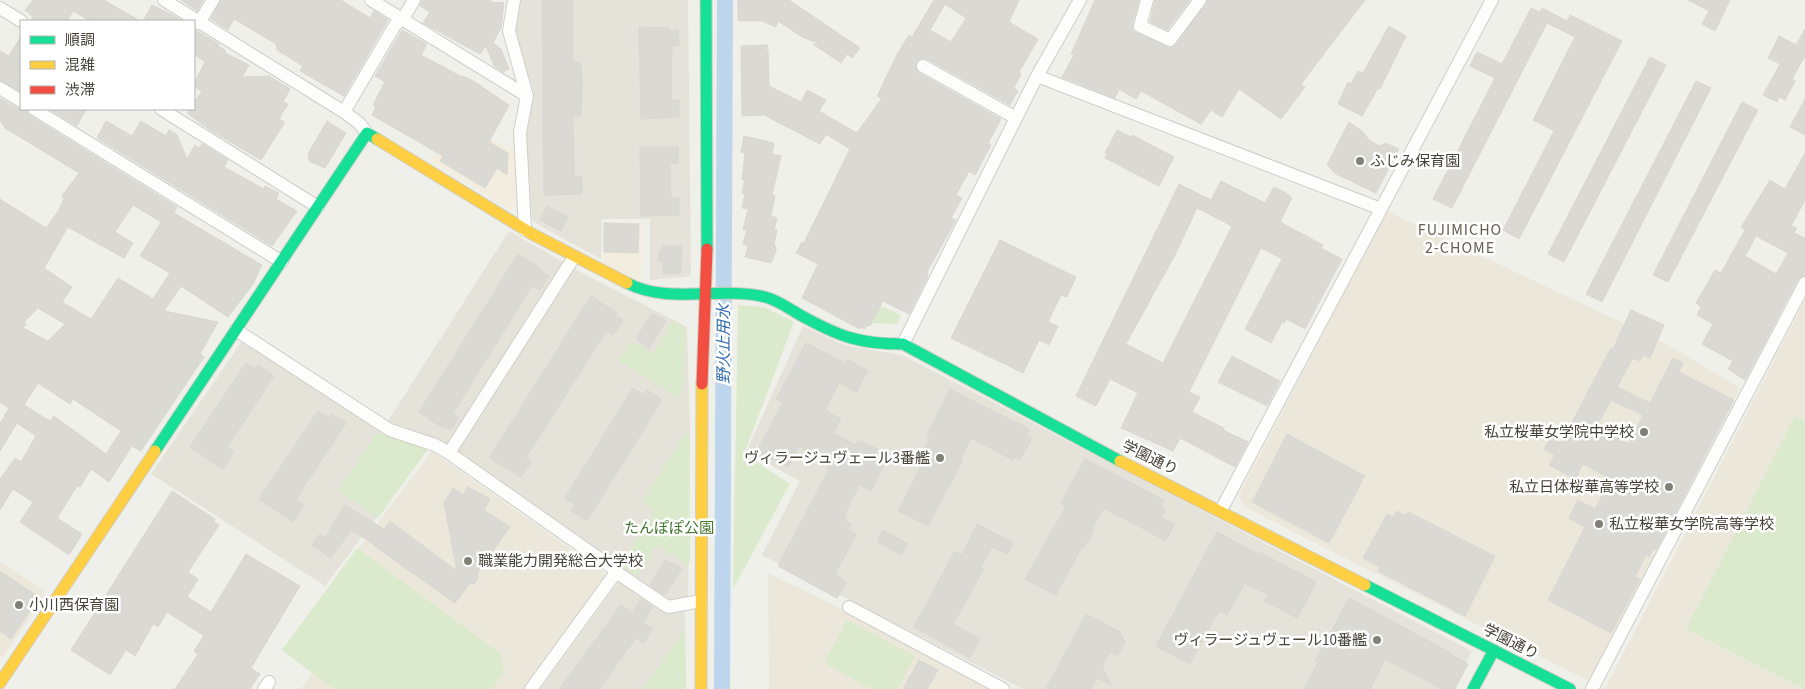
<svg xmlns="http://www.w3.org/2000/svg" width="1805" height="689" font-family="'Source Sans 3','Noto Sans JP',sans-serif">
	<rect width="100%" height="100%" fill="#f0f0eb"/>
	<path fill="#e4e2d9" d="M519,0H688L691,276L650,280V219H602L601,259L535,223L532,219L526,130L533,89L515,35Z
		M509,231L582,273L687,327L690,432L688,598L670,601L433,438L388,421Z
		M803,326L843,345L902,355L1472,651L1452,689H1023L762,555L800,481L746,452Z
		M242,341L369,422L428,449L325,586L151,474Z
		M622,577L667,609L685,606L686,689H540Z"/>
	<path fill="#f2edde" d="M457,118L514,152L516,207L511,210L431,161Z
		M604,222L642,223L641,283L603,265Z"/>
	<path fill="#ebe8db" d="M1387,211L1663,342L1740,388L1590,682L1243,506L1239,495Z
		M1805,300V689H1605Z
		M432,451L605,573L607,577L525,689H301L312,673L282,650Z
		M0,562L44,590L45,595L3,657L0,655Z
		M768,573L979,676L1002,689H769Z"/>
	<path fill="#dbeacc" d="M738,305L764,307L794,322L744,454L790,484L733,589Z
		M878,305L901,315L897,324L868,323Z
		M673,320L686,329L683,389L678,398L618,360L631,341L653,354Z
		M1795,416L1805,421V689L1686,629Z
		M387,433L428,449L378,518L338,491L375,435Z
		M684,434L689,436L690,560L688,565L657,545L637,576L621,565L655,510L642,502Z
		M357,548L501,654L504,673L492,689H334L282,650Z
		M847,620L915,656L897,689H871L824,663Z
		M685,630L686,689H642Z"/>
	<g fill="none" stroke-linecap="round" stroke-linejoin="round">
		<path stroke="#bdd5ed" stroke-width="16" d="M722,689L725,0"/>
	</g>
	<path fill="#dad9d3" stroke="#d9d7d1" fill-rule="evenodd" d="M33,0H104L140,21H90L73,11L67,21H30L33,17L25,10Z
		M181,0H203L197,11Z
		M221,0H341L370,18L374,11L388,20L344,96L300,71L303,66L277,50L276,44L234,19L228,30L211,19Z
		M422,0H491L490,2L504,3L501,28L493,43L501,49L509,69L503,72L494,66L486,46L480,54L423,23L430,12L420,6Z
		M542,0H573V62L581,63L582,81L581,115L573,117L574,177H582V194L544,195Z
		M738,0H789L860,48L852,58L847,54L841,63L813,44H820L802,37L778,21L776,27L762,21H738Z
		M934,0H1019L1009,22L1038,39L1019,72L1021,74L1014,88L1018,91L1010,105L927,59L922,58L916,62L915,67L919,73L1001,119L988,143L991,145L975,175L969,171L956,195L962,198L951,218L956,220L928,270L927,278L909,314L883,301L870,326L867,325L865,329L861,327L860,329L802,298L818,264L796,253L802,242L804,243L850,149L826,134L820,144L764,115L742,116L741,46L768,45L766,50H768L769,86L801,102L807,90L826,100L819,111L857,133L882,98L877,96L898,53L909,35L912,37ZM945,4L966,18L951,42L930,30Z
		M1095,0H1139L1132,24L1133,31L1170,48L1176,45L1208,0H1365L1301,84L1305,87L1281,119L1239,89L1222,117L1211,110L1201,124L1141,91L1136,99L1119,89L1115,98L1062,77L1074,55L1071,54Z
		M1155,0H1190L1167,30L1150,22Z
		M1688,0H1730L1715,31L1702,24L1709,11Z
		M152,5L172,15L183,21H143Z
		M1531,8L1540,12L1542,8L1567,21L1570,15L1622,41L1519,239L1503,230L1554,131L1533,120L1575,37L1547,23L1452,208L1433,199L1495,78L1470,66L1477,52L1502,64Z
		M1389,26L1406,36L1380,89L1378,88L1362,116L1338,104L1348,82L1351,84L1358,71L1363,73Z
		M639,27L669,28L670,31L678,30L679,46H672L671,100H679V117L641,119Z
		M194,29L219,44L218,46L225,50V53L249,65L242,77L269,76L290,89L283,102L288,104L279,119L285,122L261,160L210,130L187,113L190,109H194V103L202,91L194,86V83L205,62L194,54Z
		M1805,29V56L1792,79L1795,81L1785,100L1779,97L1777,102L1763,95L1780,64L1768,58L1779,36L1796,45Z
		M402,30L427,44L421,55L462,77L463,76L475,82L509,105L489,142L508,153L507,175L497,168L485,188L440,161L443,156L372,115L376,107L373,105L385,82L375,76Z
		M21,36V92L0,80V51L9,56Z
		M1650,57L1666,65L1564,262L1548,254Z
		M1696,81L1711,88L1602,302L1586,294Z
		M0,98L17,108L26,109L30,116L177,207L174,213L262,265L253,284L228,317L181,286L164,311L218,322L200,354L204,357L141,451L132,446L109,482L91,469L80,487L77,486L57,518L82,534L69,555L20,522L33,502L13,489L0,510V479L15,458L21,462L36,436L17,423L0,451V424L9,408L0,402V199L46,228L59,210L64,198L62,196L79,173L5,128L0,120ZM133,205L161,222L140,256L170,273L153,299L118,278L91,319L62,302L72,287L44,268L68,227L124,258L133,243L115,232ZM38,308L65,324L48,341L23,328L26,324L24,322ZM38,383L70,404L73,399L121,431L106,454L54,416L50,421L24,405Z
		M1805,99V135L1790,127Z
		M1742,102L1758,110L1668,282L1653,275Z
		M49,109H86L77,126Z
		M106,121L132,136L141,121L166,136L169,130L177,135L187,159L195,145L199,148L202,144L228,160L224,167L264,189L265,186L279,193L276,199L297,211L272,246L97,138Z
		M327,121L346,133L325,168L309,161L308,154Z
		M1349,122L1363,132L1369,140L1379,146L1385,143L1399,149L1376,193L1336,174L1327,165Z
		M1117,130L1131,137L1132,135L1174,157L1159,186L1105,158L1107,154L1105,153Z
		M744,136L774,143L772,154L781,156L772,195L775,196L771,216L777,218L774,229L777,230L774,245L776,246V251L771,263L745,257L748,246L743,244L747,230H743L748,209L742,208L745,194L742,193L745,180H742L745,153L741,152Z
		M640,147H678V163H670L671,198H679V215L641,216Z
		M1805,153V200L1791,226L1797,228L1794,233L1805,238V275L1798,279L1745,380L1728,369L1733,361L1702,344L1713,324L1697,315L1701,307L1696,303L1715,270L1721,273L1745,230L1741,227L1770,180L1785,189ZM1756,236L1788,253L1776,274L1745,256Z
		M1221,181L1265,203L1274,187L1286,193L1292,198L1280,222L1323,245L1321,248L1342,259L1305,329L1286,319L1284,323L1282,322L1271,343L1245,329L1282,259L1261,248L1189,392L1200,397L1192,412L1224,428L1223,430L1248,442L1235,467L1180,438L1173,451L1121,428L1138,393L1110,379L1096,406L1076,396L1179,184L1211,200ZM1197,208L1232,226L1163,363L1126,344L1176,253Z
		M547,206L568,217L561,231L540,220Z
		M604,223L639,224L638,253L604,252Z
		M1000,240L1076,277L1067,297L1061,295L1048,322L1058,326L1049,345L1039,340L1023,373L951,338Z
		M663,246H682L681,273L663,274V261L659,262V250H662Z
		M518,254L543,270L542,272L549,276L540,290L532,286L453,413L459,417L451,430L442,425L441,427L419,412Z
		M591,296L617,313L615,315L623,320L613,335L606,331L526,458L531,462L521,477L489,458Z
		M1631,310L1664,325L1650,358L1643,355L1640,361L1633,358L1617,387L1650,403L1673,358L1683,363L1679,372L1734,400L1656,550L1653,549L1649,557L1646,555L1635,577L1640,579L1611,633L1548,600L1585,527L1569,518L1578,500L1595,509L1611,479L1583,464L1575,479L1549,465L1555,455L1544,450L1551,437L1561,443L1611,348L1613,349ZM1611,400L1643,415L1629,444L1596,428Z
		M652,313L666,321L649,348L636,339Z
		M806,343L845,363L847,359L868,371L856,392L839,383L825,410L841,419L833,433L855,445L858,440L877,449L874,455L886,461L871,491L859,485L844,515L847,517L845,520L851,524L848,530L856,534L835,574L846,582L837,598L778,566L829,469L827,468L829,465L799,446L788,467L757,451L783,403L776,399Z
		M1232,356L1280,381L1267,406L1218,382Z
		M246,363L255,369L258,365L274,376L227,447L234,452L223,469L190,447Z
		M633,388L644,395L647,390L662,400L587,521L571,511L576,505L565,498Z
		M950,389L1029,429L1026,436L1032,438L1020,460L1014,457L1013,460L971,438L961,459L963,460L928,526L898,511L922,464L918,462L930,437L927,435Z
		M318,411L329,418L332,414L346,423L296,499L304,505L293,522L259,499Z
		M1287,434L1365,476L1329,543L1252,502Z
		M1085,459L1164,500L1161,507L1166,509L1161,518L1174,524L1166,541L1104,508L1092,529L1094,530L1084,548L1082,546L1056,595L1025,579L1066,506L1061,503Z
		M468,487L490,499L484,510L510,527L478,572V578L474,584L470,583L455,603L373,545L374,544L351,530L331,558L312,545L320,534L325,538L345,505L384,529L390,521L457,571L444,503L453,488L463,495Z
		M172,491L215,519L214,522L219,525L188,572L198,579L187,597L211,612L246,554L300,586L251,668L260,674L250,689H175L198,654L194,651L204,636L167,612L158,627L153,624L135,656L126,650L110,675L71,650Z
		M1397,511L1406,516L1408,512L1495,556L1465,616L1378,571L1380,567L1363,558L1387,514L1393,517Z
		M977,524L1013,543L1007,554L992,547L981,567L983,569L979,578L953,624L980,639L970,658L914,627L955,551L962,555Z
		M883,530L908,544L902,555L877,542Z
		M1217,532L1258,554L1259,552L1316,582L1297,618L1265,601L1268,595L1245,583L1227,615L1220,611L1215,617L1190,664L1156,646Z
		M665,560L682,568L665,595L650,585Z
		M0,571L39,597L11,639L0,631Z
		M1349,598L1451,653L1450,654L1468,664L1455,689H1442L1385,659L1370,689H1304L1318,663L1315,662Z
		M641,599L653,607L643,622L653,629L643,643L636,638L599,689H559L621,605L632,613Z
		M1086,614L1120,632L1125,642L1118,656L1110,652L1102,667L1111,685L1097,678L1091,689H1046Z
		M919,660L938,670L927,689H903Z"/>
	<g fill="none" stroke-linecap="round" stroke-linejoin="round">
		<g stroke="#cecec8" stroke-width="14">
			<path id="street" d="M164,0L344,112L359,123L367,133
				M371,0L527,96
				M514,0L509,31L527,96L520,132L525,230
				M1147,0L1140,26L1170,40L1200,0
				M0,8L21,21
				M199,23L213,0
				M923,66L1016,118
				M1037,76L1381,209
				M0,88L21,101
				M34,109L282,262
				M161,109L318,207
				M344,112L395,25L403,19L414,0
				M236,330L390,430L435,445L449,453L617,571L531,689
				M903,344L1037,76L1080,0
				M449,453L574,257
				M1221,510L1492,0
				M616,572L668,607L701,601
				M849,607L1003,689
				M264,689L269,682
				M1592,689L1805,283"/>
		</g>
		<g stroke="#cfcdc2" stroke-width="13">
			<path id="fast" d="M706,0L707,249
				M627,283C669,305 720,286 765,297C778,300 791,310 802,316C840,337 860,344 903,344L1120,461
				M155,451L367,133L377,139
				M1365,585L1570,689
				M1473,689L1494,650"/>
		</g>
		<g stroke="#cfcdc2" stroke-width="13">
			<path id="slow" d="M377,139L534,235L627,283
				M1120,461L1365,585
				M0,683L155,451
				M701,689L702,384"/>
		</g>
		<g stroke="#cfcdc2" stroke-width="13">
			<path id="jam" d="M702,384L707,249"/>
		</g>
		<use href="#street" stroke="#fdfdfc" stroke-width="12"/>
		<use href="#fast" stroke="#16e098" stroke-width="11"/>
		<use href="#slow" stroke="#ffcf43" stroke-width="11"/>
		<use href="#jam" stroke="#f24e42" stroke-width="11"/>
	</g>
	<g fill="#827f76" stroke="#fff" stroke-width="2">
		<circle cx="1360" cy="161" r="5"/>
		<circle cx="1644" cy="432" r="5"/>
		<circle cx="940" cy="458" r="5"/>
		<circle cx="1669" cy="487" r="5"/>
		<circle cx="1599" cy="524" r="5"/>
		<circle cx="468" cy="561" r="5"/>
		<circle cx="19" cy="605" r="5"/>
		<circle cx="1377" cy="640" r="5"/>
	</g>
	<g text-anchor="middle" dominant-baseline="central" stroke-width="5" stroke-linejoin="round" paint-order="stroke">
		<g font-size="15" fill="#474237" stroke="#fff" text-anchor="start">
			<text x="1370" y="161">ふじみ保育園</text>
			<text x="1634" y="432" text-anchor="end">私立桜華女学院中学校</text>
			<text x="930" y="458" text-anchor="end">ヴィラージュヴェール3番艦</text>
			<text x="1659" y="487" text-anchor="end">私立日体桜華高等学校</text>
			<text x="1609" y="524">私立桜華女学院高等学校</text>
			<text x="478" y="561">職業能力開発総合大学校</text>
			<text x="29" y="605">小川西保育園</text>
			<text x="1367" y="640" text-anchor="end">ヴィラージュヴェール10番艦</text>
		</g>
		<g font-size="15" fill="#474237" stroke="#fff">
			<text transform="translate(1150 458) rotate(26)">学園通り</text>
			<text transform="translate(1511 642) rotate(27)">学園通り</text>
		</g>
		<g font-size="15" fill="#41762c" stroke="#fff">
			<text x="669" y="528">たんぽぽ公園</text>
		</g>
		<g font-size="16" letter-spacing="1" fill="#69614f" stroke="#fff">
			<text x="1460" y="230">FUJIMICHO<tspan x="1460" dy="18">2-CHOME</tspan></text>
		</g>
		<g font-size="16" font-style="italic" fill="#346eaf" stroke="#fff">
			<text transform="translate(724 344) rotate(-90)">野火止用水</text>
		</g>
	</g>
	<rect x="20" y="20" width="175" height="90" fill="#ffffff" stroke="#b5b3af"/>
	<rect x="30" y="36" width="25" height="8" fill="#16e098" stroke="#b5b3af"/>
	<text x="65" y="45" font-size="15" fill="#474237">順調</text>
	<rect x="30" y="61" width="25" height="8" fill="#ffcf43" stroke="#b5b3af"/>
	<text x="65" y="70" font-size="15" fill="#474237">混雑</text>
	<rect x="30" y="86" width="25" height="8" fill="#f24e42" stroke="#b5b3af"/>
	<text x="65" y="95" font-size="15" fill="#474237">渋滞</text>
</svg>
